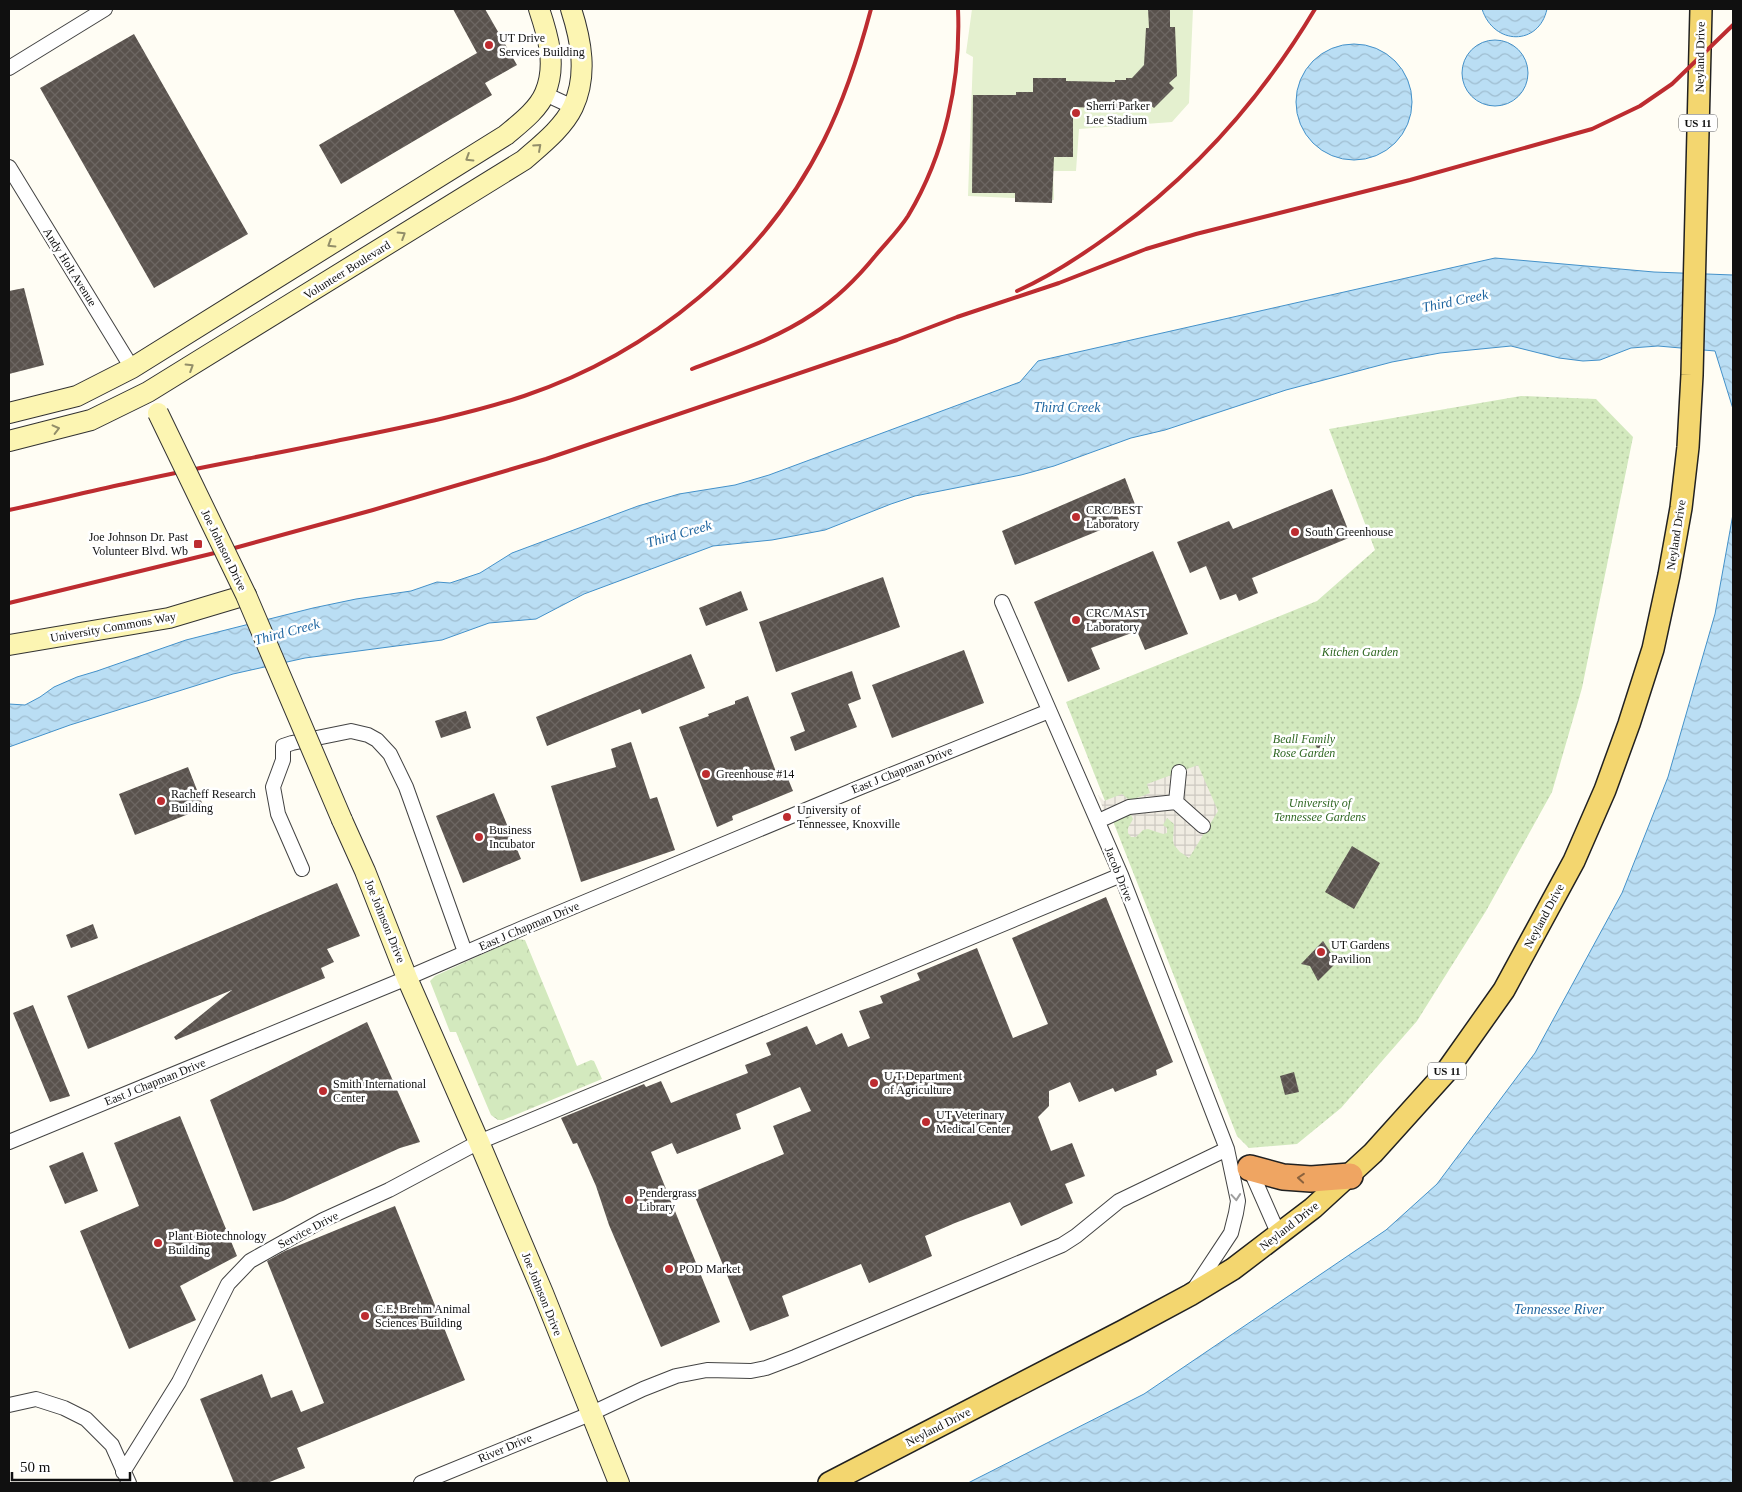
<svg xmlns="http://www.w3.org/2000/svg" width="1742" height="1492" font-family="'Times New Roman',serif">
	<defs>
		<pattern id="park-crowns" width="20" height="18" patternUnits="userSpaceOnUse" patternTransform="scale(1.25)"><rect width="20" height="18" fill="#d3e9be"/><path d="M2 6a3 3 0 1 1 6 0M12 15a3 3 0 1 1 6 0" fill="none" stroke="#b4c7a2"/></pattern>
		<pattern id="garden-dots" width="8" height="8" patternUnits="userSpaceOnUse" patternTransform="scale(1.25)"><rect width="8" height="8" fill="#d3e9be"/><path d="M2 2h.1M6 6h.1" fill="none" stroke="#b4c7a2" stroke-width="1.8" stroke-linecap="round"/></pattern>
		<pattern id="plaza-grid" width="8" height="8" patternUnits="userSpaceOnUse" patternTransform="scale(1.25)"><rect width="8" height="8" fill="#f0ece2"/><path d="M0 4h8M4 0v8" fill="none" stroke="#cdc9c1"/></pattern>
		<pattern id="water-waves" width="16" height="10" patternUnits="userSpaceOnUse" patternTransform="scale(1.25)"><rect width="16" height="10" fill="#badef4"/><path d="M0 5q4-4 8 0t8 0" fill="none" stroke="#9fbdd0"/></pattern>
		<pattern id="building-cross-hatch" width="8" height="8" patternUnits="userSpaceOnUse" patternTransform="scale(1.25)"><rect width="8" height="8" fill="#59524d"/><path d="M0 0l8 8M0 8l8-8" fill="none" stroke="#6c6662"/></pattern>
	</defs>
	<rect width="100%" height="100%" fill="#fffdf4"/>
	<path fill="url(#park-crowns)" d="M516,939L525,940L577,1066L591,1060L594,1061L602,1079L503,1120H498L491,1115L488,1108L456,1032H450L430,981L435,976Z"/>
	<path fill="url(#garden-dots)" d="M1521,396L1596,399L1633,437L1582,688L1552,792L1486,911L1417,1021L1341,1108L1297,1144L1249,1148L1237,1136L1066,702L1317,601L1375,550L1329,429Z"/>
	<path fill="#e4f0cf" d="M972,9H1193L1189,103L1172,122L1079,129L1076,171H1053L1054,200L968,196L973,57L966,53Z"/>
	<path fill="url(#plaza-grid)" d="M1198,765L1218,811L1189,858L1180,852L1174,845L1173,840L1174,824L1167,818L1163,825L1167,828V833L1163,834L1148,829L1143,830L1136,837H1131L1128,833V828L1133,819L1131,815H1128L1108,822L1098,795L1104,801L1122,794L1128,799L1131,800L1150,793L1147,784Z"/>
	<path fill="url(#water-waves)" stroke="#4491c9" d="M1482,9H1547C1539,46 1494,46 1482,9Z
		M1462 73a33 33 0 1 1 66 0a33 33 0 1 1-66 0Z
		M1296 102a58 58 0 1 1 116 0a58 58 0 1 1-116 0Z
		M1495,258L1654,272L1733,275V409L1715,351L1658,346L1631,348L1600,360L1583,361L1559,358L1511,346L1440,353L1392,362L1286,390L1165,430L1131,438L1054,466L1021,475L915,496L891,504L825,530L772,540L713,546L584,594L536,619L489,623L442,640L305,658L233,674L70,725L9,747V704L25,705L40,697L54,687L77,677L97,671L186,640L313,608L356,599L411,591L437,582L450,583L480,573L512,553L638,506L679,494L735,485L769,475L1020,382L1038,361Z
		M1733,514V1482L1731,1483H968L1144,1394L1386,1230L1437,1184L1535,1053L1622,893L1668,777L1715,614Z"/>
	<path fill="url(#building-cross-hatch)" d="M453,9H485L517,65L485,83L492,95L341,184L319,145L477,53Z
		M1148,9H1170V27H1175L1177,76L1169,83L1174,88L1154,108L1149,104L1143,110L1073,107V157H1054L1052,203L1015,202V193H972L973,95H1016V92H1033V78H1066V81L1115,82V80H1126V78H1132L1144,65L1146,28H1149Z
		M134,34L248,234L154,288L40,88Z
		M24,288L44,365L9,374V291Z
		M1125,478L1136,507L1117,514L1120,522L1015,565L1002,531Z
		M1332,489L1351,537L1252,578L1258,593L1239,601L1236,594L1220,600L1206,566L1190,573L1177,542L1229,521L1233,529Z
		M1153,551L1188,634L1145,650L1137,631L1091,648L1100,669L1068,682L1034,602Z
		M883,577L900,627L776,672L759,622Z
		M741,591L748,610L706,626L699,608Z
		M964,650L984,703L892,738L872,685Z
		M691,654L705,688L642,714L640,709L547,746L536,717Z
		M852,671L861,699L848,704L857,727L795,751L790,737L805,731L791,693Z
		M748,696L776,772L784,769L793,791L732,816L733,820L717,827L679,727L709,716L708,714L735,704V701Z
		M466,711L471,728L441,738L435,721Z
		M1317,735H1325L1329,741L1325,748H1317L1313,741Z
		M631,742L650,799L657,797L675,850L581,882L551,786L616,767L611,749Z
		M188,767L204,808L135,835L119,794Z
		M494,793L521,859L463,883L436,816Z
		M1352,846L1380,863L1354,909L1325,892Z
		M337,883L360,936L327,949L334,962L321,968L325,978L176,1040L174,1037L232,990L88,1049L67,996Z
		M1106,897L1173,1062L1156,1070L1157,1075L1115,1092L1113,1088L1079,1102L1070,1082L1049,1091V1106L1038,1117L1051,1151L1072,1143L1085,1176L1065,1184L1073,1203L1021,1226L1010,1202L955,1223L925,1236L932,1256L869,1283L861,1264L782,1296L789,1316L750,1331L693,1192L784,1154L773,1126L811,1111L800,1087L736,1114L741,1129L677,1154L672,1143L651,1152L720,1322L661,1347L609,1225L596,1186L577,1143L573,1144L561,1118L644,1084L646,1087L661,1081L671,1103L748,1073L745,1065L771,1055L766,1043L807,1026L816,1045L842,1033L848,1047L870,1038L859,1011L883,1003L880,996L920,980L917,973L977,948L1013,1038L1048,1024L1012,938Z
		M93,924L98,938L71,948L66,935Z
		M1323,941L1337,962L1318,981L1310,966L1301,964Z
		M33,1005L70,1096L50,1102L13,1013Z
		M367,1022L420,1142L400,1148L283,1201L253,1211L210,1100Z
		M1294,1072L1299,1092L1285,1095L1280,1076Z
		M180,1116L237,1256L180,1286L196,1320L129,1349L80,1231L139,1206L114,1143Z
		M83,1152L98,1191L65,1204L49,1166Z
		M395,1206L465,1380L297,1448L305,1468L267,1483H234L200,1399L262,1374L271,1398L292,1390L301,1412L324,1403L267,1261L285,1251Z"/>
	<g fill="none" stroke-linecap="round" stroke-linejoin="round">
		<g stroke="#434343" stroke-width="16">
			<path id="street" d="M9,68L105,9
				M545,94L573,107
				M9,167L132,368
				M1002,602L1121,875L1227,1149L1238,1201L1236,1213L1231,1233L1194,1289
				M1176,802L1179,772
				M1105,818L1129,807L1176,802L1203,826
				M302,869L278,814L273,787L283,760V746L292,743L351,731L368,735L377,740L390,754L406,787L465,952
				M9,1142L407,978L525,927L861,787L1049,711
				M1249,1167L1279,1235
				M9,1405L36,1399L64,1408L86,1419L112,1445L129,1483
				M123,1472L179,1382L228,1284L250,1261L323,1220L389,1190L479,1142L1121,875
				M421,1483L590,1414L643,1389L676,1376L707,1370L751,1371L766,1368L795,1357L1062,1245L1076,1236L1119,1201L1227,1149"/>
		</g>
		<g stroke="#323232" stroke-width="22">
			<path id="secondary" d="M9,413L77,396L132,368L506,135C519,124 538,110 545,93C557,65 548,36 539,9
				M9,441L91,420L148,392L524,160C541,145 563,128 573,107C588,75 581,40 571,9
				M9,645L169,618L246,595
				M342,820L365,871L407,978L479,1142L543,1293L619,1483"/>
		</g>
		<g stroke="#212121" stroke-width="24">
			<path id="primary" d="M829,1483L1123,1331L1190,1295L1233,1269L1313,1208L1373,1153L1446,1072L1504,990L1574,861L1605,790L1629,724L1653,649L1669,575L1681,508L1688,447L1692,375L1701,9"/>
		</g>
		<g stroke="#212121" stroke-width="28">
			<path id="highway" d="M1250,1168L1283,1177L1311,1179L1350,1176"/>
		</g>
		<use href="#street" stroke="#fff" stroke-width="14"/>
		<use href="#secondary" stroke="#fcf5b2" stroke-width="20"/>
		<use href="#primary" stroke="#f3d66f" stroke-width="21"/>
		<use href="#highway" stroke="#efa562" stroke-width="25"/>
		<path stroke="#bd2c30" stroke-width="4" d="M1017,291C1051,276 1084,254 1114,232C1196,172 1263,96 1315,9
			M692,369C733,353 776,339 813,314C836,299 859,276 876,255C887,242 899,230 908,216C945,154 961,81 958,9
			M9,510C47,502 86,492 124,484C194,468 265,456 336,441C399,428 463,416 524,396C651,353 764,261 824,140C845,98 859,54 871,9
			M9,603L231,549L373,510L546,459L897,340L957,317L1059,283L1146,249L1196,234L1410,180L1592,129L1640,106L1672,84L1733,25"/>
		<g stroke="#323232" stroke-width="22" stroke-linecap="butt">
			<path id="secondary-bridge" d="M158,413L246,595L342,820"/>
		</g>
		<use href="#secondary-bridge" stroke="#fcf5b2" stroke-width="20"/>
	</g>
	<defs><path id="oneway-chevron" d="M-2-3.5L2.5 0L-2 3.5" fill="none" stroke-width="1.6" stroke-linecap="round" stroke-linejoin="round" transform="scale(1.25)"/></defs>
	<g stroke="#928e69">
		<use href="#oneway-chevron" transform="translate(538 147) rotate(-42)"/>
		<use href="#oneway-chevron" transform="translate(469 158) rotate(148)"/>
		<use href="#oneway-chevron" transform="translate(402 235) rotate(-32)"/>
		<use href="#oneway-chevron" transform="translate(331 244) rotate(148)"/>
		<use href="#oneway-chevron" transform="translate(190 367) rotate(-32)"/>
		<use href="#oneway-chevron" transform="translate(56 429) rotate(-14)"/>
	</g>
	<use stroke="#8b623d" href="#oneway-chevron" transform="translate(1301 1178) rotate(-175)"/>
	<use stroke="#9f9f9f" href="#oneway-chevron" transform="translate(1236 1197) rotate(85)"/>
	<g fill="#bd2c30" stroke="#fff" stroke-width="2">
		<circle cx="489" cy="45" r="5"/>
		<circle cx="1076" cy="113" r="5"/>
		<circle cx="1076" cy="517" r="5"/>
		<circle cx="1295" cy="532" r="5"/>
		<rect x="193" y="539" width="10" height="10" rx="2.5"/>
		<circle cx="1076" cy="620" r="5"/>
		<circle cx="706" cy="774" r="5"/>
		<circle cx="161" cy="801" r="5"/>
		<circle cx="787" cy="817" r="5"/>
		<circle cx="479" cy="837" r="5"/>
		<circle cx="1321" cy="952" r="5"/>
		<circle cx="874" cy="1083" r="5"/>
		<circle cx="323" cy="1091" r="5"/>
		<circle cx="926" cy="1122" r="5"/>
		<circle cx="629" cy="1200" r="5"/>
		<circle cx="158" cy="1243" r="5"/>
		<circle cx="669" cy="1269" r="5"/>
		<circle cx="365" cy="1316" r="5"/>
	</g>
	<g text-anchor="middle" dominant-baseline="central" stroke-width="5" stroke-linejoin="round" paint-order="stroke">
		<g fill="#fff" stroke="#585858" stroke-width="1">
			<rect x="1679" y="114.5" width="38" height="17" rx="4"/>
			<rect x="1428" y="1062.5" width="38" height="17" rx="4"/>
		</g>
		<g font-size="11" font-weight="bold" fill="#101010">
			<text x="1698" y="123">US 11</text>
			<text x="1447" y="1071">US 11</text>
		</g>
		<g font-size="12" fill="#101010" stroke="#fff" text-anchor="start">
			<text x="499" y="38">UT Drive<tspan x="499" dy="14">Services Building</tspan></text>
			<text x="1086" y="106">Sherri Parker<tspan x="1086" dy="14">Lee Stadium</tspan></text>
			<text x="1086" y="510">CRC/BEST<tspan x="1086" dy="14">Laboratory</tspan></text>
			<text x="1305" y="532">South Greenhouse</text>
			<text x="188" y="537" text-anchor="end">Joe Johnson Dr. Past<tspan x="188" dy="14">Volunteer Blvd. Wb</tspan></text>
			<text x="1086" y="613">CRC/MAST<tspan x="1086" dy="14">Laboratory</tspan></text>
			<text x="716" y="774">Greenhouse #14</text>
			<text x="171" y="794">Racheff Research<tspan x="171" dy="14">Building</tspan></text>
			<text x="797" y="810">University of<tspan x="797" dy="14">Tennessee, Knoxville</tspan></text>
			<text x="489" y="830">Business<tspan x="489" dy="14">Incubator</tspan></text>
			<text x="1331" y="945">UT Gardens<tspan x="1331" dy="14">Pavilion</tspan></text>
			<text x="884" y="1076">U T Department<tspan x="884" dy="14">of Agriculture</tspan></text>
			<text x="333" y="1084">Smith International<tspan x="333" dy="14">Center</tspan></text>
			<text x="936" y="1115">UT Veterinary<tspan x="936" dy="14">Medical Center</tspan></text>
			<text x="639" y="1193">Pendergrass<tspan x="639" dy="14">Library</tspan></text>
			<text x="168" y="1236">Plant Biotechnology<tspan x="168" dy="14">Building</tspan></text>
			<text x="679" y="1269">POD Market</text>
			<text x="375" y="1309">C.E. Brehm Animal<tspan x="375" dy="14">Sciences Building</tspan></text>
		</g>
		<g font-size="12" fill="#101010" stroke="#fff">
			<text transform="translate(1700 57) rotate(-89)">Neyland Drive</text>
			<text transform="translate(70 267) rotate(58)">Andy Holt Avenue</text>
			<text transform="translate(347 270) rotate(-32)">Volunteer Boulevard</text>
			<text transform="translate(1676 535) rotate(-81)">Neyland Drive</text>
			<text transform="translate(224 550) rotate(64)">Joe Johnson Drive</text>
			<text transform="translate(113 627) rotate(-10)">University Commons Way</text>
			<text transform="translate(902 770) rotate(-22)">East J Chapman Drive</text>
			<text transform="translate(1119 874) rotate(68)">Jacob Drive</text>
			<text transform="translate(1544 916) rotate(-62)">Neyland Drive</text>
			<text transform="translate(385 921) rotate(68)">Joe Johnson Drive</text>
			<text transform="translate(529 926) rotate(-23)">East J Chapman Drive</text>
			<text transform="translate(155 1082) rotate(-22)">East J Chapman Drive</text>
			<text transform="translate(1289 1226) rotate(-38)">Neyland Drive</text>
			<text transform="translate(308 1230) rotate(-28)">Service Drive</text>
			<text transform="translate(542 1294) rotate(68)">Joe Johnson Drive</text>
			<text transform="translate(938 1427) rotate(-27)">Neyland Drive</text>
			<text transform="translate(505 1448) rotate(-23)">River Drive</text>
		</g>
		<g font-size="12" font-style="italic" fill="#2f6722" stroke="#fff">
			<text x="1360" y="652">Kitchen Garden</text>
			<text x="1304" y="739">Beall Family<tspan x="1304" dy="14">Rose Garden</tspan></text>
			<text x="1320" y="803">University of<tspan x="1320" dy="14">Tennessee Gardens</tspan></text>
		</g>
		<g font-size="14" font-style="italic" fill="#1c649f" stroke="#fff">
			<text transform="translate(1455 301) rotate(-12)">Third Creek</text>
			<text x="1067" y="407">Third Creek</text>
			<text transform="translate(679 534) rotate(-16)">Third Creek</text>
			<text transform="translate(287 632) rotate(-15)">Third Creek</text>
			<text x="1559" y="1309">Tennessee River</text>
		</g>
	</g>
	<rect width="1742" height="1492" fill="none" stroke="#101010" stroke-width="20"/>
	<path d="M12 1472v8h118v-8" fill="none" stroke="#101010" stroke-width="2.5"/>
	<text x="20" y="1472" font-size="15" fill="#101010" stroke="#ffffff" stroke-width="4" paint-order="stroke">50 m</text>
</svg>
